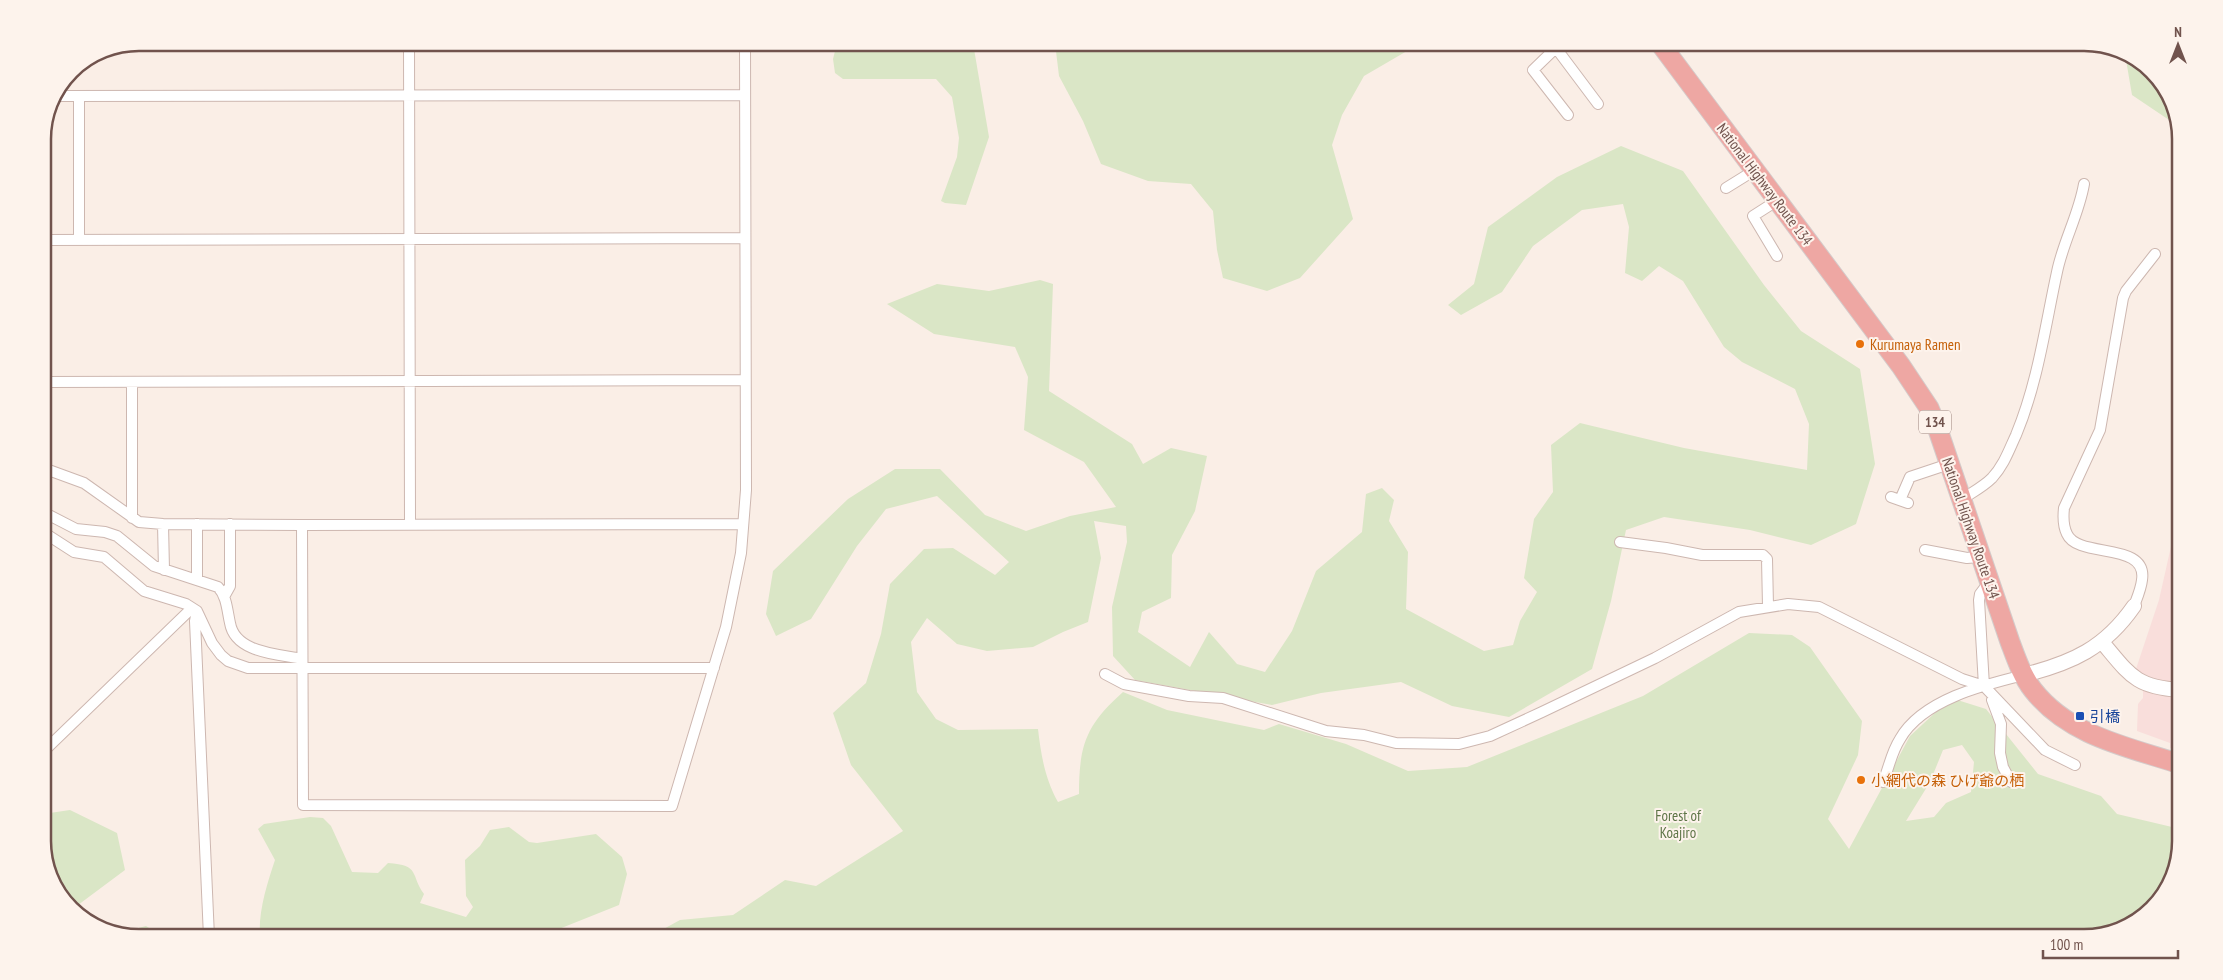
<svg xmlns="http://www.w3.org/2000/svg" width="2223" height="980" font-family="'PT Sans Narrow','Noto Sans JP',sans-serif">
	<rect width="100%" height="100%" fill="#faeee6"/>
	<path fill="#f9dedb" d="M2180,524V751L2170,748V743L2137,731L2138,704L2143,698V679L2135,672L2159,600L2174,533Z"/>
	<path fill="#dae6c6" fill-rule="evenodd" d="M837,43H973L989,137L966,205L945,203L941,201L957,157L959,138L952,97L936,79H843L835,73L833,59Z
		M1413,43L1419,44L1364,76L1342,115L1332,145L1353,219L1300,278L1267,291L1223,278L1217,250L1213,211L1191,184L1148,181L1101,164L1083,121L1059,76L1055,43Z
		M2125,54L2164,85L2178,126L2132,95Z
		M1621,146L1683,171L1764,285L1801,331L1860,369L1875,464L1856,524L1811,545L1750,530L1664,517L1626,530L1611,601L1592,669L1509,717L1452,706L1401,682L1321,693L1272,705L1135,680L1113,656L1112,607L1127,542L1126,526L1094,521L1101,558L1088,622L1063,632L1033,647L987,651L957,644L927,618L911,642L917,692L936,719L958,730L1038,729C1041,755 1045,779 1058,802L1079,794C1079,745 1086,725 1123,692L1167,710L1264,730L1279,724L1346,744L1408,771L1467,767L1643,696L1749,633L1792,635L1810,647L1862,721L1858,755L1828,819L1849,849L1910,736L1951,698L1986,709L2038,774L2101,796L2117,814L2172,827L2180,825V841L2173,878L2138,921L2084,937H649L680,920L733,915L785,880L816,886L903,831L851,765L833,713L866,683L881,634L890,584L924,549L953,548L995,575L1009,562L937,496L886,509L857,546L811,619L776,636L766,614L773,571L848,499L895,469H940L985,515L1026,531L1070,516L1116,507L1084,462L1024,430L1028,377L1015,347L934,334L887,304L937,284L989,291L1040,280L1053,284L1049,391L1132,444L1143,464L1171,448L1207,456L1195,511L1172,555L1171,598L1142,612L1138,632L1190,667L1209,632L1237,664L1265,672L1292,631L1316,571L1362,532L1366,494L1382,488L1394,500L1389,521L1408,552L1406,609L1484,651L1513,645L1520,621L1537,592L1524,578L1534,519L1553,492L1551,445L1580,423L1684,448L1807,470L1809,424L1795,389L1742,362L1724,347L1683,281L1659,266L1642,281L1625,273L1629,227L1623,204L1582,210L1533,246L1502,292L1461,315L1448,305L1474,284L1488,227L1557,177ZM1962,745L1974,762L1971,792L1946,803L1934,817L1906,821L1930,782L1943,750Z
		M70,810L117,833L125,870L74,908L62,900L43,848V814Z
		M310,817L323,818L331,826L352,872L378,873L388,863C421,865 410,875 424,894L420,903L466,917L473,907L466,896L465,860L480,846L490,830L509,827L529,842L537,843L596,834L622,857L627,874L619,905L539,937H260C258,912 267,884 275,860L258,829L264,824Z
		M146,926L163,937H139L119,933Z"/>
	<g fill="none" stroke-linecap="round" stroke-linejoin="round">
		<g stroke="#cdb7b0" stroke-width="12">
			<path id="street" d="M409,42L410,524
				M1562,42L1533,70L1568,115
				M1556,48L1598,104
				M60,96L745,95
				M79,96V239
				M1726,188L1755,170
				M43,240L745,238
				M1777,256L1753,216L1778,200
				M43,382L745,380
				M43,468L84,483L139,522L163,524L302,525L303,805L672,806L726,627L741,553L746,490L745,42
				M1891,497L1908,503
				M1900,500L1910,477L1949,464
				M1961,500C1971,493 1983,487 1992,478C2004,465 2009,450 2016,435C2038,382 2045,327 2057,272C2063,242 2079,214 2084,184
				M43,512L76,529L105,532L117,536L154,566L218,587C227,597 227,610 230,623C235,653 278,654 302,659
				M132,518V382
				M163,524L164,570
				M197,524V580
				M302,525L743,524
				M43,532L74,552L104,557L144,591L186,604L197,611L212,643L221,655L228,661L248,668H714
				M1620,542L1666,548L1702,555H1763L1767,559L1768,606
				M1925,550L1967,558L1979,557
				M225,595L230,586V524
				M2134,606C2137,598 2141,589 2142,580C2148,541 2078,559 2067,534C2063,526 2063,517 2064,508L2100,430L2123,298L2126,291L2155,254
				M197,611L195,621L209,937
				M1105,674L1124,684L1189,696L1223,698L1326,731L1364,735L1396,743L1459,744L1490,736L1542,712L1655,658L1739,612L1788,604L1819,607L1962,679L1984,686L2045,750L2075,765
				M1984,686L1979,600L1980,594L1989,582
				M1992,700L2001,724L2000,753L2003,767L2011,782
				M43,752L192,608
				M1883,782C1889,768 1891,753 1900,739C1922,700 1983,685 2024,675"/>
		</g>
		<g stroke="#cfb6ae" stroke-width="16">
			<path id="secondary" d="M2102,642C2130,675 2135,687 2180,690
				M2024,675C2072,663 2105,648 2134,606"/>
		</g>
		<g stroke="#d4cbca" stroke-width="21">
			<path id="highway" d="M1659,42L1901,366L1929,408L1937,427L2010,642C2016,658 2022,676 2033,690C2069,736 2128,747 2180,764"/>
		</g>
		<use href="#street" stroke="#fff" stroke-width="10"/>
		<use href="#secondary" stroke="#fff" stroke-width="14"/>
		<use href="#highway" stroke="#eea7a3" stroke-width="19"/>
	</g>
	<g fill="#e8710a" stroke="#fdf3ec" stroke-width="2">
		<circle cx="1860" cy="344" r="5"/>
		<circle cx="1861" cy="780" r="5"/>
	</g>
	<rect fill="#1a4fb4" stroke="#fdf3ec" stroke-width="2" x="2075" y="711" width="10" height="10" rx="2.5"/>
	<g text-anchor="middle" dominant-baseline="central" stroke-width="4" stroke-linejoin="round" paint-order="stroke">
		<rect fill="#fdf3ec" stroke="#9b837d" stroke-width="1" x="1919" y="410.5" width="32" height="23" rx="4"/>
		<g font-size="14" font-weight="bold" fill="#71534d">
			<text x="1935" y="422">134</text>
		</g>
		<g font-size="15" fill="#71534d" stroke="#fdf3ec">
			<text transform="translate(1765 184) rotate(53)">National Highway Route 134</text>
			<text transform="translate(1971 528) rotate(71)">National Highway Route 134</text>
		</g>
		<g font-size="15" fill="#c56008" stroke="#fdf3ec" text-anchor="start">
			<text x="1870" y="344">Kurumaya Ramen</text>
			<text x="1871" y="780">小網代の森 ひげ爺の栖</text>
		</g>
		<g font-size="15" fill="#164399" stroke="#fdf3ec" text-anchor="start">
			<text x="2090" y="716">引橋</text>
		</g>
		<g font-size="15" fill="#5e7547" stroke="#fdf3ec">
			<text x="1678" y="815">Forest of<tspan x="1678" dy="17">Koajiro</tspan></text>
		</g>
	</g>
	<path d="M0 0H2223V980H0ZM139 51H2084A88 88 0 0 1 2172 139V841A88 88 0 0 1 2084 929H139A88 88 0 0 1 51 841V139A88 88 0 0 1 139 51Z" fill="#fdf3ec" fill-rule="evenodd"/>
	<path fill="none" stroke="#71534d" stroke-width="2.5" d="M139 51H2084A88 88 0 0 1 2172 139V841A88 88 0 0 1 2084 929H139A88 88 0 0 1 51 841V139A88 88 0 0 1 139 51Z"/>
	<g transform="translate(2178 45)" stroke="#fdf3ec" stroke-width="4" paint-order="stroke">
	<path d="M0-4L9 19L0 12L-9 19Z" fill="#71534d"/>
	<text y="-8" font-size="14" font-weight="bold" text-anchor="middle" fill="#71534d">N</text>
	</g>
	<path d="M2043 950v8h135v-8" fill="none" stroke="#71534d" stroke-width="2.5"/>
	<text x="2050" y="950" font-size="15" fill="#71534d" stroke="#fdf3ec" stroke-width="4" paint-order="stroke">100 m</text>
</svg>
